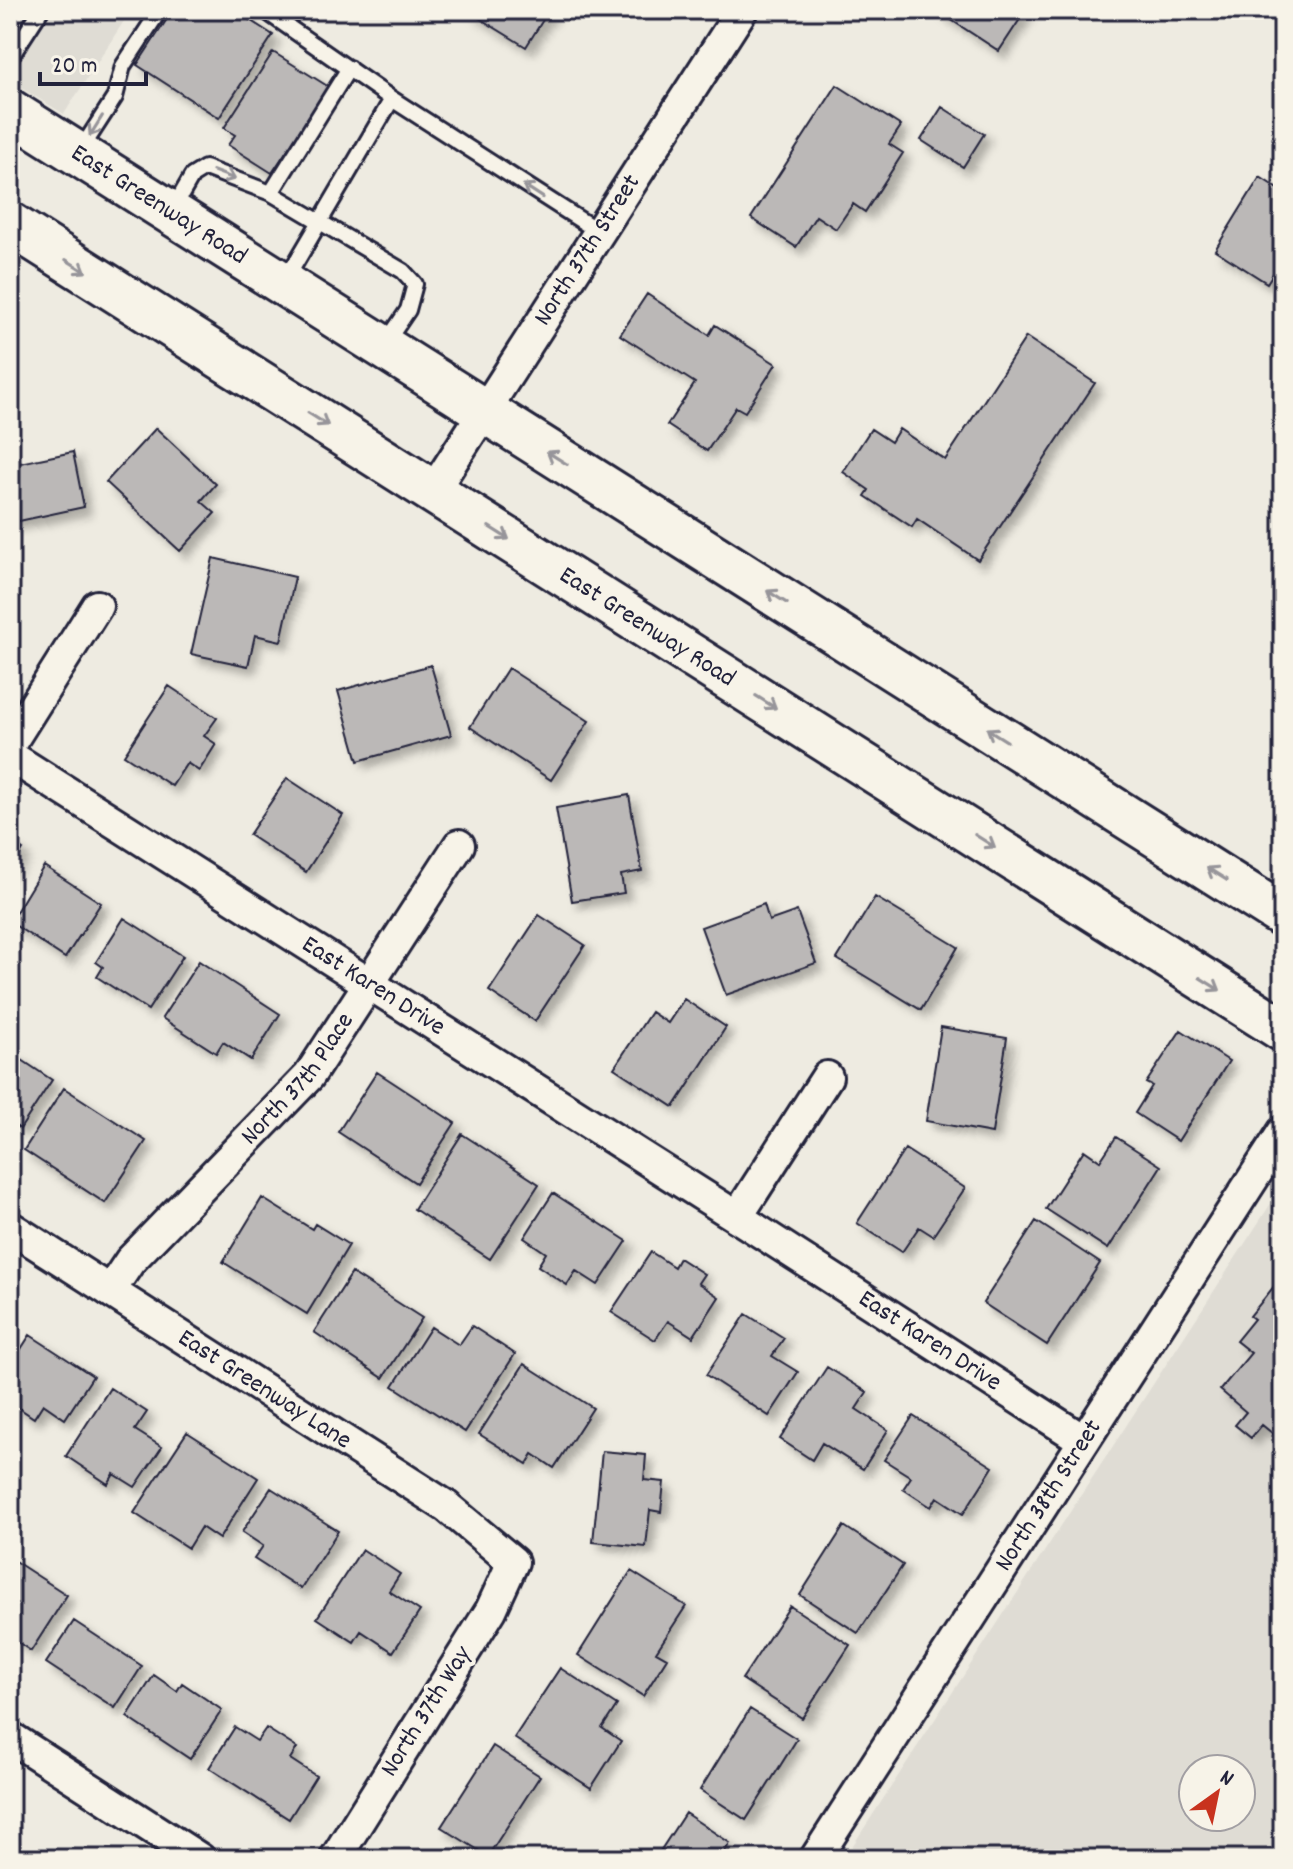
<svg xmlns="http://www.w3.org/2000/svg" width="1293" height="1869" font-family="Dekko,sans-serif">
	<defs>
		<filter id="shadow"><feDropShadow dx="7" dy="7" stdDeviation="4" flood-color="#0004"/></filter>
	</defs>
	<rect width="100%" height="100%" fill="#eeebe1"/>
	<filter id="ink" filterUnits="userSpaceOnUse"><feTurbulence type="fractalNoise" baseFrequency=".0125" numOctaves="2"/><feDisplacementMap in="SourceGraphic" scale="16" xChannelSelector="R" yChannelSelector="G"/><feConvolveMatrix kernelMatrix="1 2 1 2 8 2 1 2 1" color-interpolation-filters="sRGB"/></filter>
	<g filter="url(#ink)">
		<path fill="#dfdcd4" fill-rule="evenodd" d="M10,10H131L64,114L10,81Z
			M1283,1185V1859H844ZM1193,1769H1241V1817H1193Z"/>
		<path fill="#bbb8b7" stroke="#22223b" stroke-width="2" filter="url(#shadow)" d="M173,10H234L273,35L219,118L137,65Z
			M466,10H552L548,16L546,15L526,47Z
			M936,10H1026L999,51Z
			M273,52L329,87L272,173L228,145L235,135L224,128Z
			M837,85L901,126L889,144L903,153L865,212L853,204L836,229L816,216L796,247L751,218Z
			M942,107L984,134L963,167L921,140Z
			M1260,177L1283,192V258L1267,283L1215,250Z
			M647,294L709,335L715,325L776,364L745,412L736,407L707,451L667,425L695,383L620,335Z
			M1026,337L1095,383L978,560L917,519L912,527L865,496L869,490L843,472L871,429L891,442L899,429L945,460Z
			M156,428L216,484L201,501L215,513L180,551L106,482Z
			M73,452L84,507L10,523V465Z
			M213,558L295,577L281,641L255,635L248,666L191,654Z
			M431,665L451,735L358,761L338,691Z
			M508,668L589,721L551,780L470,727Z
			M169,686L217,718L204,736L216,744L199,771L187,763L172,786L124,755Z
			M287,778L343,815L306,872L249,835Z
			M629,795L642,871L621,875L624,893L572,901L556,808Z
			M10,841L23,850L10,870Z
			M44,866L101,903L65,958L10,922Z
			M875,897L958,947L921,1010L837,959Z
			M764,904L769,921L797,911L816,963L726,995L701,927Z
			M539,915L585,945L535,1021L489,991Z
			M124,918L183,956L148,1010L97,977L103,967L96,962Z
			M199,961L280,1014L251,1060L223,1042L216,1053L162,1018Z
			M684,999L726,1027L674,1107L614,1068L651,1012L668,1023Z
			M941,1027L1007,1038L992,1133L926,1121Z
			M1181,1030L1229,1061L1178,1141L1135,1113L1152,1086L1146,1083Z
			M10,1052L52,1080L20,1129L10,1122Z
			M377,1072L455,1123L416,1183L338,1132Z
			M64,1088L146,1141L105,1203L24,1150Z
			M462,1134L539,1184L490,1259L414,1209Z
			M1116,1137L1161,1166L1108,1249L1046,1209L1084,1150L1100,1161Z
			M905,1149L965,1188L933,1236L919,1227L902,1252L857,1223Z
			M553,1193L627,1241L598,1285L576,1271L567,1285L538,1266L546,1253L524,1238Z
			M262,1198L312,1229L315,1224L349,1245L307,1314L223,1262Z
			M1036,1221L1100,1263L1047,1345L983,1303Z
			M651,1252L674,1267L679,1258L704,1274L698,1283L719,1297L693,1337L668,1321L655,1340L611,1312Z
			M352,1273L422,1318L383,1378L314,1332Z
			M1283,1275V1442L1262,1425L1251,1438L1235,1425L1246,1412L1220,1390L1251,1353L1236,1341L1254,1319L1250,1316Z
			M746,1314L784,1338L772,1356L798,1372L769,1416L706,1375Z
			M472,1326L515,1354L465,1432L393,1386L431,1327L459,1345Z
			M30,1335L93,1376L65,1419L43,1404L34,1418L10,1402V1366Z
			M524,1364L593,1408L554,1468L533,1454L527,1464L479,1434Z
			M827,1367L867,1392L856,1409L888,1430L863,1469L822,1443L812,1460L780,1439Z
			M110,1388L147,1412L135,1430L162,1447L135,1487L114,1474L108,1484L66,1456Z
			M913,1416L993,1467L963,1514L937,1497L931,1507L903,1489L911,1477L884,1460Z
			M187,1432L258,1478L219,1539L201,1527L188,1548L134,1513Z
			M602,1451L646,1455L644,1480L664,1482L661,1512L650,1510L646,1547L593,1542Z
			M271,1488L338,1531L301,1589L254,1559L263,1546L242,1532Z
			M844,1526L903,1565L858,1633L800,1595Z
			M362,1549L400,1574L389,1591L420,1611L393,1652L361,1631L354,1642L317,1618Z
			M10,1558L67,1595L31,1651L10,1637Z
			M631,1571L686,1606L656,1652L667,1658L643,1696L578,1655Z
			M790,1606L850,1645L802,1718L742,1679Z
			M74,1621L142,1666L115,1708L46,1663Z
			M560,1668L617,1705L602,1728L621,1741L591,1788L514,1738Z
			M154,1675L177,1691L182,1683L222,1710L190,1759L127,1717Z
			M750,1709L797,1739L746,1820L700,1790Z
			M235,1727L257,1741L266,1728L297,1748L290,1759L316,1776L289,1819L209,1768Z
			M493,1746L540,1776L488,1856L441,1827Z
			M685,1813L730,1843L720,1859H655Z"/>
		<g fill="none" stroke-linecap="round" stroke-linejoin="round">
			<g stroke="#22223b" stroke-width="20">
				<path id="service" d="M264,10L392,99L599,232
					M10,58L41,10
					M80,151L115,97L123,66L160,10
					M271,193L403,271L415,284L408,310L385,344
					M173,209L192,176L205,168L271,193L349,68
					M285,281L392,99"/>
			</g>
			<g stroke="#22223b" stroke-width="36">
				<g id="minor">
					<path id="s1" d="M433,491L742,10"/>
					<path d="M10,744L97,606"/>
					<path id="s2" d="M10,756L737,1217L1083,1440"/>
					<path d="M737,1217L827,1077"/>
					<path id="s3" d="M10,1227L446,1506L513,1562L491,1610L335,1859"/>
					<path id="s4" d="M110,1291L130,1261L309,1076L459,845"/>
					<path d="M10,1737L200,1859"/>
					<path id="s5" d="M815,1859L1283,1132"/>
				</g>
			</g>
			<g stroke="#22223b" stroke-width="48">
				<g id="secondary">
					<path id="s6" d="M10,111L1283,916"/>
					<path id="s7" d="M10,224L1283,1030"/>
				</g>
			</g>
			<use href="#service" stroke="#f7f3e8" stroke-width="14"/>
			<use href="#minor" stroke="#f7f3e8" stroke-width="30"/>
			<use href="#secondary" stroke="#f7f3e8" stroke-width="42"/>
		</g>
		<defs><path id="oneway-shaft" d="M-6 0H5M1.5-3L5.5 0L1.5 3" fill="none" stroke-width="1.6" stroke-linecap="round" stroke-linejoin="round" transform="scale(2)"/></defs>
		<g stroke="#97959a">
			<use href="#oneway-shaft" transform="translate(96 126) rotate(122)"/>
			<use href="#oneway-shaft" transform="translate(224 175) rotate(21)"/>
			<use href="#oneway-shaft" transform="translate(533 191) rotate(-147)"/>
			<use href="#oneway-shaft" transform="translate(76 266) rotate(32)"/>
			<use href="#oneway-shaft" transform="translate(318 419) rotate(32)"/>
			<use href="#oneway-shaft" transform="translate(557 458) rotate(-148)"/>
			<use href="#oneway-shaft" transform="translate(499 533) rotate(32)"/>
			<use href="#oneway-shaft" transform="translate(777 597) rotate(-148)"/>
			<use href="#oneway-shaft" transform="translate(766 702) rotate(32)"/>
			<use href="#oneway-shaft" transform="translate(997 735) rotate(-148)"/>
			<use href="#oneway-shaft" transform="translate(985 841) rotate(32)"/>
			<use href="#oneway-shaft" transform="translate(1217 874) rotate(-148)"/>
			<use href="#oneway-shaft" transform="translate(1210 984) rotate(32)"/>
		</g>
	</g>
	<g text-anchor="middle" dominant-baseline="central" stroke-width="8" stroke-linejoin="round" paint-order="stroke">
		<g font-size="26" fill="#22223b" stroke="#f7f3e8">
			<text stroke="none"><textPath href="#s6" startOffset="176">East Greenway Road</textPath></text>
			<text stroke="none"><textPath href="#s1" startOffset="286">North 37th Street</textPath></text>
			<text stroke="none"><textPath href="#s7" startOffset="754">East Greenway Road</textPath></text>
			<text stroke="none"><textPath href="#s2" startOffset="430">East Karen Drive</textPath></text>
			<text stroke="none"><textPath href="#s4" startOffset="284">North 37th Place</textPath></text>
			<text stroke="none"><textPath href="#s2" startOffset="1090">East Karen Drive</textPath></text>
			<text stroke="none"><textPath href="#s3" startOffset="302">East Greenway Lane</textPath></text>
			<text stroke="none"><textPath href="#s5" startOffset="432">North 38th Street</textPath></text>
			<text transform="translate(427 1712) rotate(-58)">North 37th Way</text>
		</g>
	</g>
	<rect width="1293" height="1869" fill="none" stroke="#f7f3e8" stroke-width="40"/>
	<rect x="20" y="20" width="1253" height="1829" fill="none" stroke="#22223b" stroke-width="3" filter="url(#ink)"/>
	<g transform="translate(1217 1793) rotate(33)"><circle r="38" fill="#f7f3e8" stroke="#a29fa3" stroke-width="2"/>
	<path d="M0-6L14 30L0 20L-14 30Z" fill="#c8321e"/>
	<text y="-12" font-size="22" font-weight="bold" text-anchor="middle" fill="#22223b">N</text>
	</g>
	<path d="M40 72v12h106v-12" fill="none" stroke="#22223b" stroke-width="4"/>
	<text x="52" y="72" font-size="24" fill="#22223b" stroke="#f7f3e8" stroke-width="6" paint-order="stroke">20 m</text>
</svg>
